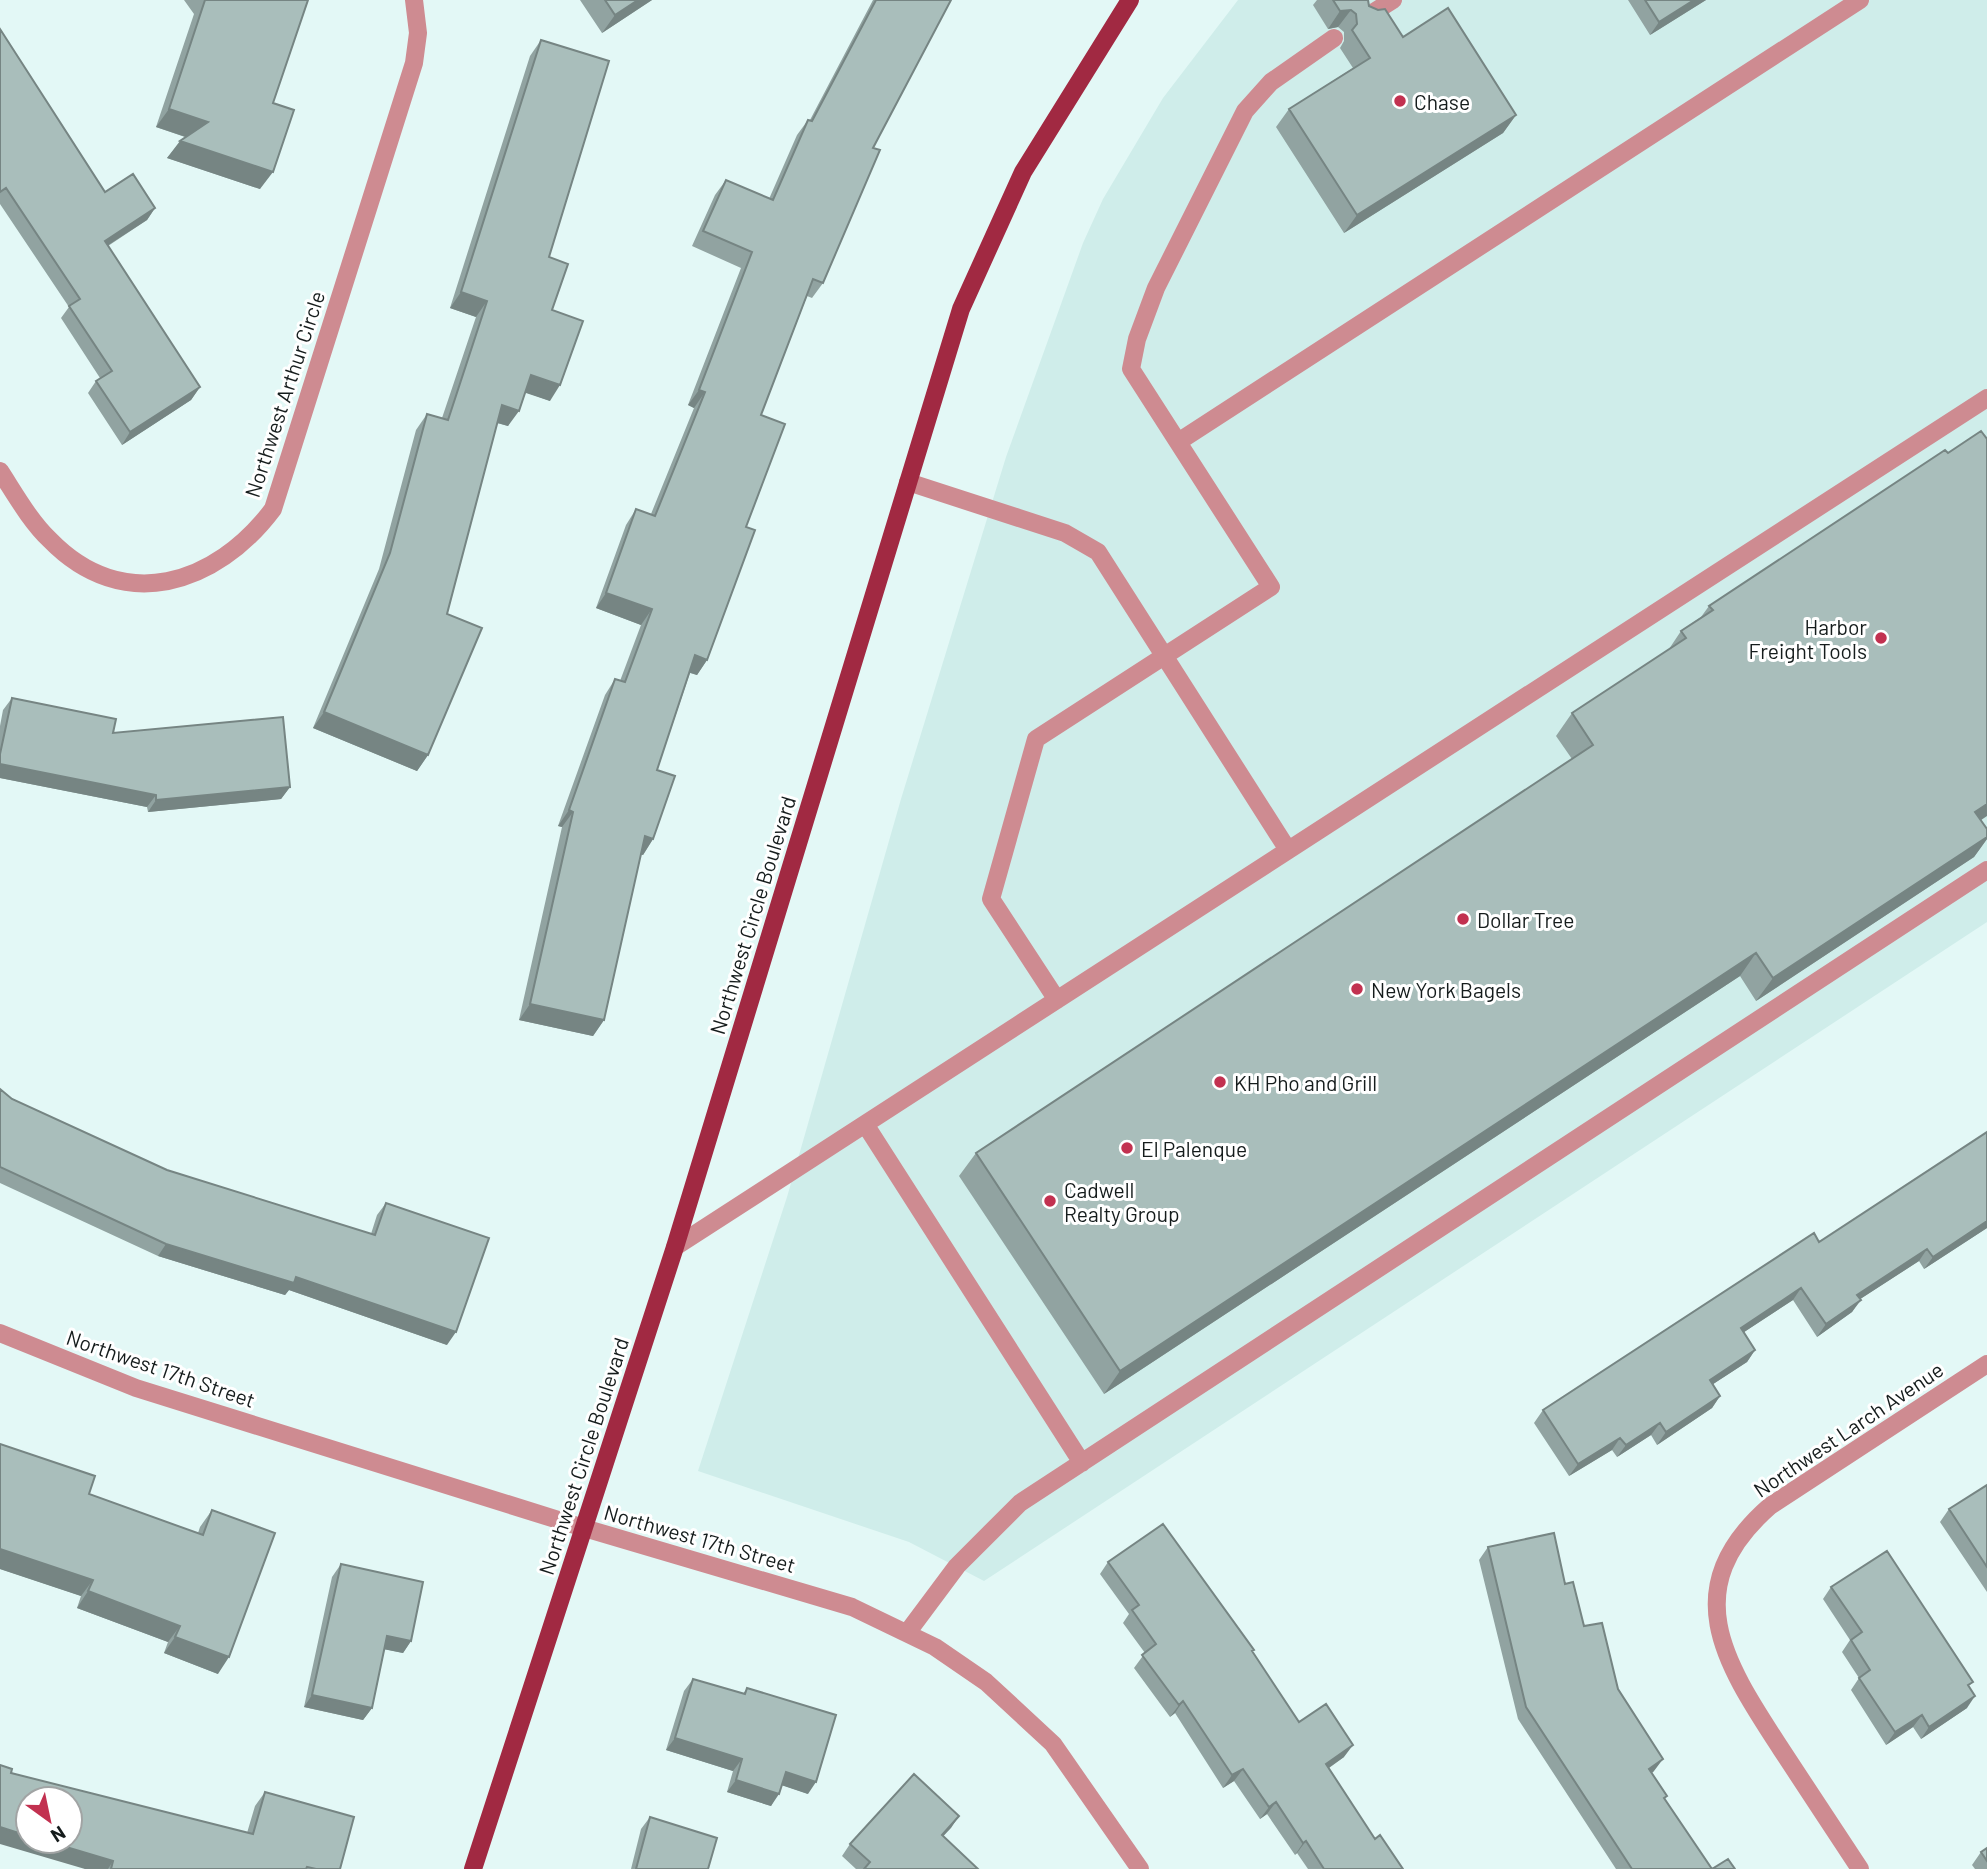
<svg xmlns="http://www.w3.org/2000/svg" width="1987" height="1869" font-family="Barlow,sans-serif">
	<rect width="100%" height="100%" fill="#e3f8f6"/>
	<path fill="#cfedea" d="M1238,0H1987V922L984,1581L909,1542L698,1471L787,1197L901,799L1006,457L1083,243L1103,199L1163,98Z"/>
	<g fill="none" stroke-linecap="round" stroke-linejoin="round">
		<path stroke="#ce8b91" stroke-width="18" d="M1366,17L1393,0
			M1178,442L1860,0
			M0,471C15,494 30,521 50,540C123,615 216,585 273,509L414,63L418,33L414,0
			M908,482L1065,533L1098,552L1288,850
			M1057,1000L991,899L1036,739L1271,587L1131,369L1137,339L1156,288L1245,111L1271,82L1334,38
			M865,1124L1082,1463
			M675,1247L1987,398
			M0,1333L136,1388L584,1528L852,1607L935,1647L986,1682L1053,1744L1140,1869
			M907,1633L957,1566L1020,1503L1987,870
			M1860,1869C1834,1829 1807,1789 1781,1749C1725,1663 1675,1589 1770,1506L1987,1364"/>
		<path stroke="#a12942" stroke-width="18" d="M473,1869L675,1247L961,309L1023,172L1130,0"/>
	</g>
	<path fill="#91a3a1" d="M184,0H308L273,103L260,189L167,158L185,137L156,127L194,14Z
		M580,0H652L602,33Z
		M873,0H951L873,148L823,283L812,298L807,296L761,415L746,527L707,660L697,675L690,673L657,770L653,839L643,855L641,854L604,1020L593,1036L519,1020L562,827L558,826L605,695L615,679L620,681L641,625L596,608L626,525L636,509L651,514L694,408L688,405L741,268L692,246L715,195L726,180L769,199L797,135L808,120H810Z
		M1317,0H1368L1369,6L1403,37L1516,115L1503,133L1344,233L1276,127L1289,109L1353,68L1340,48L1344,41V32L1338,27L1328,29L1313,5Z
		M1628,0H1706L1650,35Z
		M0,29L105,192L155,208L147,220L108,246L200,387L191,400L122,445L88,393L96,381L100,378L61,318L69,307L0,204Z
		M541,40L549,257L552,310L550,401L525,392L508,426L497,423L447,614L428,755L417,771L313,728L379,569L416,430L427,414L442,418L476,317L450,308L530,56Z
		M1709,606L1981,820L1987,829V839L1974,857L1756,1001L1740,976L1104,1394L959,1176L976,1153L1572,759L1556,736L1572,713L1669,649L1681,631L1701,617Z
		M12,698L113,733L290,787L281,799L148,812L147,807L0,778V726L3,710Z
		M0,1089L12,1099L167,1170L371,1234L377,1215L386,1203L447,1345L289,1290L285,1295L158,1256L0,1183Z
		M1987,1228L1924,1269L1919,1261L1860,1299L1852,1312L1817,1337L1793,1300L1744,1332L1755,1350L1747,1362L1713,1384L1720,1396L1712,1408L1657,1445L1651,1435L1617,1457L1612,1450L1569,1476L1534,1423L1543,1410L1819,1242Z
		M0,1444L89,1494L198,1533L200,1527L212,1510L218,1674L164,1653L168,1642L77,1608L81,1596L0,1569Z
		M1987,1485V1592L1940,1522L1949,1509Z
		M1488,1547L1565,1584L1584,1626L1618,1689L1654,1771L1652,1773L1667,1796L1665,1799L1712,1869H1616L1518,1719L1479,1560Z
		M1108,1562L1252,1652L1299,1722L1344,1757L1329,1768L1375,1839L1403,1869H1308L1297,1853L1295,1855L1267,1814L1260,1819L1234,1781L1223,1788L1175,1713L1170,1717L1134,1668L1145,1653L1123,1623L1129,1614L1100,1574Z
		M341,1564L411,1641L403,1653L384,1649L372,1708L363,1720L304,1707L332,1577Z
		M1831,1587L1973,1682L1969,1686L1967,1708L1921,1739L1913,1727L1886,1745L1851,1690L1859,1678L1842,1652L1850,1640L1823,1599Z
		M693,1679L743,1694L747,1688L808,1794L782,1785L771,1806L727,1792L733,1771L666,1750L684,1691Z
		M11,1773L247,1833L255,1806L265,1792L340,1869H85Z
		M959,1816L943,1836L978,1869H856L842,1856L850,1844Z
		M650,1817L708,1869H631L641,1829Z
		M1987,1848V1869H1975L1972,1865L1981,1852Z"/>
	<path fill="#768583" d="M638,0H652L602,33L615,15Z
		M1694,0H1706L1650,35L1659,22Z
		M1351,10L1338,27L1328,29L1340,11Z
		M169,109L208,122L195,140L156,127Z
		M1516,115L1503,133L1344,233L1357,215Z
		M180,141L273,172L260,189L167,158Z
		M155,208L147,220L96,253L105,241Z
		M461,292L487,301L476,317L450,308Z
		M531,375L560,385L550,401L520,391Z
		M200,387L191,400L122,445L130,432Z
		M699,390L705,392L694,408L688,405Z
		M502,405L519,411L508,426L491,421Z
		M606,593L652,609L641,625L596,608Z
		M695,655L707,660L697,675L685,671Z
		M324,712L428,755L417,771L313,728Z
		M0,764L156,795L147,807L0,778Z
		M290,787L281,799L148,812L156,800Z
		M1987,804V816L1959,835L1975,812Z
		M569,810L573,812L562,827L558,826Z
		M645,836L653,839L643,855L634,852Z
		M1987,837V839L1974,857L1756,1001L1773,978Z
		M1756,953L1740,976L1104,1394L1120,1371Z
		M530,1004L604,1020L593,1036L519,1020Z
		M1987,1221V1228L1924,1269L1933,1257Z
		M166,1244L296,1277L456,1332L447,1345L289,1290L285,1295L158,1256Z
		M1927,1249L1919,1261L1848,1307L1857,1295Z
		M1801,1288L1793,1300L1732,1340L1741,1328Z
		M1861,1300L1852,1312L1817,1337L1826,1324Z
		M1755,1350L1747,1362L1701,1392L1710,1380Z
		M1720,1396L1712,1408L1657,1445L1666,1432Z
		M1660,1423L1651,1435L1617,1457L1626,1445Z
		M1620,1438L1612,1450L1569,1476L1578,1464Z
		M0,1549L93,1580L81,1596L0,1569Z
		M88,1591L180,1626L168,1642L77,1608Z
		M387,1636L411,1641L403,1653L378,1648Z
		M175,1637L229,1657L218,1674L164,1653Z
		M312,1695L372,1708L363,1720L304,1707Z
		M1975,1696L1967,1708L1921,1739L1929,1727Z
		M1183,1701L1175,1713L1170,1717L1179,1705Z
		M1922,1715L1913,1727L1886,1745L1895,1732Z
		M675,1738L742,1759L733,1771L666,1750Z
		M1353,1745L1344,1757L1317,1776L1326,1764Z
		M1663,1759L1654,1771L1641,1781L1649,1769Z
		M1243,1769L1234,1781L1223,1788L1232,1775Z
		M786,1772L816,1782L808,1794L778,1784Z
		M736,1780L779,1794L771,1806L727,1792Z
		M1276,1802L1267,1814L1260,1819L1269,1807Z
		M959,1816L951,1828L933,1847L942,1835Z
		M0,1827L28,1836V1841H46L113,1861L108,1869H85L0,1844Z
		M1306,1841L1297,1853L1295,1855L1303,1843Z"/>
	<path fill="#a9bebb" stroke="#768583" stroke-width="2" d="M205,0H308L273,103L294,110L273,172L180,141L208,122L169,109Z
		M605,0H638L615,15Z
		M876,0H951L873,148L880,150L823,283L813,279L761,415L785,424L746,527L755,530L707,660L695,655L657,770L675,776L653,839L645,836L604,1020L530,1004L573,812L569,810L615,679L625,682L652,609L606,593L636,509L655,516L705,392L699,390L752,252L703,231L726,180L773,200L808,120L812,121Z
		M1333,0H1368L1369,6L1378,10L1385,9L1403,37L1448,8L1516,115L1357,215L1289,109L1370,58L1352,30L1357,24L1356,14L1351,10L1340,11Z
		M1645,0H1694L1659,22Z
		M0,29L105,192L133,174L155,208L105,241L200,387L130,432L96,381L112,371L69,306L80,299L6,188L0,192Z
		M541,40L609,61L549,257L568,264L552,310L583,321L560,385L531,375L519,411L502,405L447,614L482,628L428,755L324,712L390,553L427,414L448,420L487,301L461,292Z
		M1981,431L1987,439V804L1975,812L1987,829V837L1773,978L1756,953L1120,1371L976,1153L1593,745L1572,713L1686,638L1681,631L1713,610L1709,606L1945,450L1948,453Z
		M12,698L116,719L113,733L283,717L290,787L156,800V795L0,764V754Z
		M0,1089L12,1099L167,1170L375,1235L386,1203L489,1238L456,1332L296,1277L294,1283L166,1244L0,1167Z
		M1987,1132V1221L1933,1257L1927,1249L1857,1295L1861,1300L1826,1324L1801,1288L1741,1328L1755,1350L1710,1380L1720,1396L1666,1432L1660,1423L1626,1445L1620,1438L1578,1464L1543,1410L1814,1233L1819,1242Z
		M0,1444L95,1476L89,1494L203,1535L212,1510L275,1533L229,1657L175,1637L180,1626L88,1591L93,1580L0,1549Z
		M1987,1485V1567L1949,1509Z
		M1163,1524L1254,1650L1252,1651L1299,1722L1326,1704L1353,1745L1326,1764L1375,1839L1380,1835L1403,1869H1324L1306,1841L1303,1843L1276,1802L1269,1807L1243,1769L1232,1775L1183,1701L1179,1705L1142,1655L1156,1644L1132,1610L1139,1605L1108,1562Z
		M1554,1533L1565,1584L1573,1582L1584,1626L1602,1623L1618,1689L1663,1759L1649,1769L1667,1796L1664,1798L1712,1869H1632L1526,1707L1488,1547Z
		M1887,1551L1973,1682L1968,1685L1975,1696L1929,1727L1922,1715L1895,1732L1859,1678L1870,1670L1851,1640L1862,1632L1831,1587Z
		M341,1564L423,1582L411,1641L387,1636L372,1708L312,1695Z
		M693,1679L745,1694L747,1688L836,1715L816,1782L786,1772L779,1794L736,1780L742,1759L675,1738Z
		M0,1765L12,1769L11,1773L253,1834L265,1792L354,1817L340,1869H316L307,1867L306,1869H111L113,1861L46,1841H70V1799H28V1836L0,1827Z
		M914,1774L959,1816L942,1835L978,1869H864L870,1862L850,1844Z
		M650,1817L717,1838L708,1869H636Z
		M1987,1848V1861L1981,1852Z
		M1728,1859L1735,1869H1712Z"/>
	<g fill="#c23150" stroke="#fff" stroke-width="2.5">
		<circle cx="1400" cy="101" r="7"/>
		<circle cx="1881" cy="638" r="7"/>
		<circle cx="1463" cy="919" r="7"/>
		<circle cx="1357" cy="989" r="7"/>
		<circle cx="1220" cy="1082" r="7"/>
		<circle cx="1127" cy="1148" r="7"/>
		<circle cx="1050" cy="1201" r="7"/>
	</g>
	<g text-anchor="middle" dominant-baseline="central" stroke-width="6" stroke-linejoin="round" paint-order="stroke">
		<g font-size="21" fill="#151c1c" stroke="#fff" text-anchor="start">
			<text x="1414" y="101">Chase</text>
			<text x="1867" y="626" text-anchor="end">Harbor<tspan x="1867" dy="24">Freight Tools</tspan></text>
			<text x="1477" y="919">Dollar Tree</text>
			<text x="1371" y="989">New York Bagels</text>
			<text x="1234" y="1082">KH Pho and Grill</text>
			<text x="1141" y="1148">El Palenque</text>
			<text x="1064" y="1189">Cadwell<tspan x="1064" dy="24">Realty Group</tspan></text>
		</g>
		<g font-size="21" fill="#151c1c" stroke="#fff">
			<text transform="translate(284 394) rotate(-72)">Northwest Arthur Circle</text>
			<text transform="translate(752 915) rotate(-73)">Northwest Circle Boulevard</text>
			<text transform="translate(161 1368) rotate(19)">Northwest 17th Street</text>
			<text transform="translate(1848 1429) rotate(-34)">Northwest Larch Avenue</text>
			<text transform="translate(583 1456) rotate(-72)">Northwest Circle Boulevard</text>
			<text transform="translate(700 1538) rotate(16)">Northwest 17th Street</text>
		</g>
	</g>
	<g transform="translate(49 1820) rotate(147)"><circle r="33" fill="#ffffff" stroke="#a1a4a4" stroke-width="2"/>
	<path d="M0-5L12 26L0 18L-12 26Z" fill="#c23150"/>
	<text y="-10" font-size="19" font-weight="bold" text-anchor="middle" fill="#151c1c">N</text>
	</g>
</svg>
